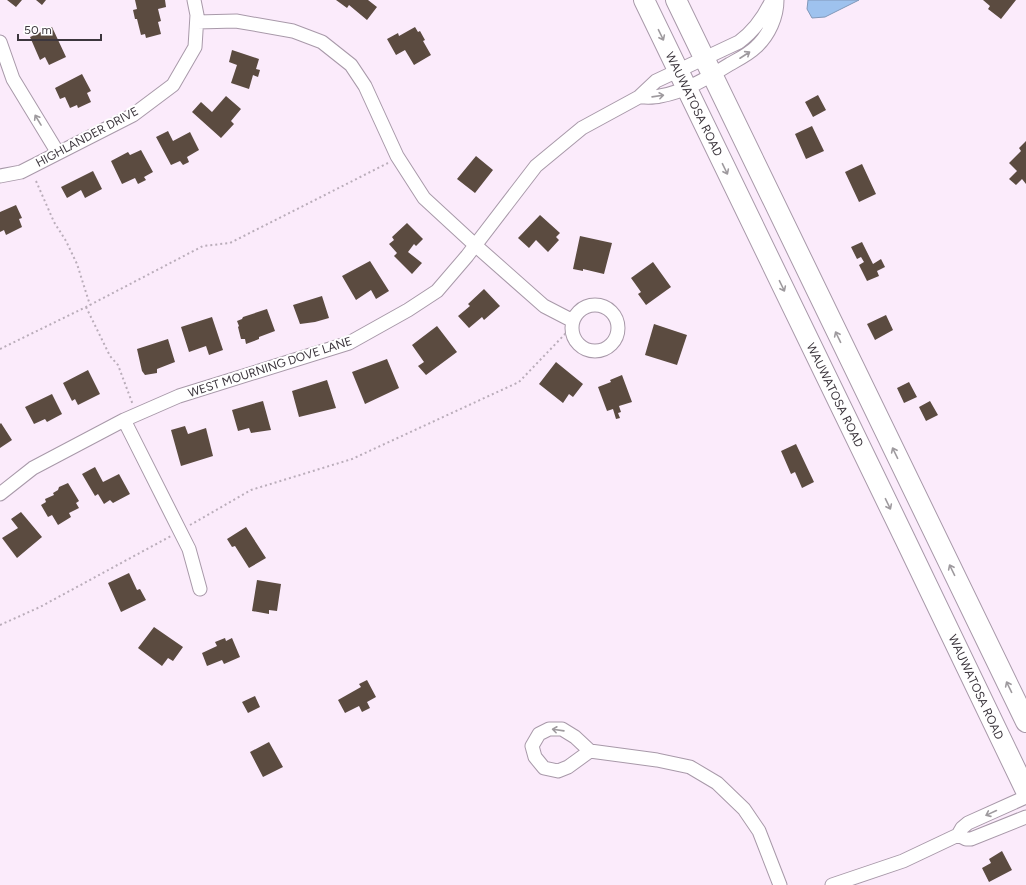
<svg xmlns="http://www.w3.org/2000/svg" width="1026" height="885" font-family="Figtree,sans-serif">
	<rect width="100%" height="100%" fill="#fbebfb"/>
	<path fill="#9ec2ee" stroke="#8198b9" d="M808,0H859L825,17L812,18L807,9Z"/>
	<path fill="#5b4b40" d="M7,0H22L16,7Z
		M36,0H46L42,5Z
		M135,0H165L166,7L158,9L161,21L158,22L161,34L146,38L145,34L141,35L137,19H135L133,10L137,9Z
		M336,0H368L377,7L367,20L349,5L347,8Z
		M983,0H1016L1001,19L988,9L990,6Z
		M52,27L66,57L49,65L45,57L40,60L30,37Z
		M415,27L418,32L420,31L425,40L423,41L431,55L414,65L405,50L396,55L387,39L398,33L399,36Z
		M232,50L259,59L256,69L260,70L258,77L253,75L249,89L231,83L237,65L229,62Z
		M82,74L91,91L87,93L91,102L78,108L77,105L70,108L65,97L60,99L55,88Z
		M818,95L826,110L813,117L805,102Z
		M226,96L241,109L231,121L234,124L221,138L192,112L201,102L212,112Z
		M812,126L824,151L806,159L795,134Z
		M168,131L173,141L190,132L199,150L187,157L189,162L183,165L180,161L171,165L156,137Z
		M1026,141V184L1022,179L1016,185L1009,179L1017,171L1009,163L1021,151L1019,148Z
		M141,150L153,172L144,177L146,180L138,184L135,178L122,184L111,161L128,152L130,155Z
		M476,156L493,170L475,193L457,179Z
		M862,164L876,194L859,202L845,172Z
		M93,171L102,189L85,198L81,190L67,198L61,187Z
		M16,205L22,218L19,219L22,227L6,235L4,230L0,232V212Z
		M540,215L560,233L556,237L559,240L548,252L536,240L529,248L518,238Z
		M407,223L423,239L416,246L414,244L408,252L422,263L412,274L394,256L397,253L389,244L394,240L392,237Z
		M580,236L612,243L604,274L583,269V271L573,269Z
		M862,242L873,264L881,259L885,267L877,271L879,276L867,281L859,265L864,262L861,257L857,259L851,247Z
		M370,261L389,291L376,299L371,290L356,300L342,276Z
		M653,262L671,287L646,305L638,294L641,292L631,278Z
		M484,289L500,306L484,320L482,317L469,328L458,316L470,306L468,304Z
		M322,296L329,318L315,322L300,324L293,305Z
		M267,309L275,331L259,337V339L246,344L245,339H241L238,327L239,326L237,321L242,319L243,317Z
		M886,315L893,330L875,340L867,324Z
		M212,317L223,350L209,355L206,346L189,352L181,327Z
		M654,324L687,335L677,365L645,355Z
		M437,326L457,352L426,375L418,366L424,362L412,345Z
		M168,339L175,362L157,369V373L145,375L142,371L137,349Z
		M387,359L399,388L365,404L352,372Z
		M556,362L583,384L573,397L569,394L563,403L539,384Z
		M88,370L100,394L78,405L75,399L72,401L63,383Z
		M622,375L632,402L619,406L621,412L618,413L620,418L616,419L613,409L607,411L598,387L611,382L610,380Z
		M327,380L336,408L299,417L292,391Z
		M909,382L917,397L904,403L897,388Z
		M52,394L62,414L47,422L45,419L34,424L25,407Z
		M263,401L271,430L251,433L249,428L238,431L232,410Z
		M930,401L938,415L926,421L919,407Z
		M1,423L12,440L0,448V424Z
		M185,426L188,434L206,428L213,456L181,466L171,430Z
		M796,444L814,482L802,488L795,472L791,474L781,451Z
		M95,467L103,482L119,474L130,494L113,503L110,500L104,504L98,494L95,496L82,474Z
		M68,483L79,501L76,503L79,508L69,513L71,517L58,525L52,515L48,517L41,505L46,502L45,499L54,495L53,493L58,490L59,487Z
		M21,512L42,537L17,558L2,538L18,528L11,519Z
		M246,527L266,558L249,568L235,546L232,547L227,539Z
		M129,573L137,590L140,589L146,600L121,612L108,583Z
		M257,580L281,584L277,611L269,610V614L252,611Z
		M154,627L183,647L173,661L168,658L162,666L138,648Z
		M225,638L226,641L232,638L240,657L224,664L222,660L207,666L202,653L217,646L215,642Z
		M367,680L376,697L367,702L370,708L362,712L359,706L345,713L338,700L361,687L359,684Z
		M255,696L260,707L248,713L242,702Z
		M269,742L283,767L263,777L250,752Z
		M1002,851L1012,870L989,882L982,868L991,863L989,859Z"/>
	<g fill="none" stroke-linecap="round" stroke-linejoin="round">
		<g stroke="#a899a9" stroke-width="15">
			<path id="minor" d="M772,0C764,17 754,31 739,42L656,81L639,97C646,97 653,98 660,96C685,92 709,77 730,64C739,59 749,54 756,47C769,35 777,17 777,0
				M197,22L236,21L293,31L322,42L351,65L365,86L397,156L424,198L475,245L544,306L573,321
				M0,42L13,79L58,153
				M0,176L21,172L133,115L173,85L195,47L197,15L194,0
				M572 328a23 23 0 1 1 46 0a23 23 0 1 1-46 0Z
				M124,420L189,549L200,589
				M0,494L33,468L124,420L179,396L349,343L408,310L437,291L467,256L536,166L582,128L639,97
				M590,751L568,767L558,771L544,768L535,757L532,746L539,734L549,729H562L575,737L590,751L657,760L690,767L717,783L744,809L759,831L780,885
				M958,835L966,839H971L1026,817
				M832,885L903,861L958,835L962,828L968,823L1026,797"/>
		</g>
		<g stroke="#a899a9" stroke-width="22">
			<path id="primary" d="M644,0L905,539L1026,791
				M676,0L1026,722"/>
		</g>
		<path stroke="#baadba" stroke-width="2" stroke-dasharray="2 3" stroke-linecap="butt" d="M36,181L54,222L66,241L77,264L90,305
			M86,307L110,356L118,365L133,405
			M0,349L86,307L203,246L230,243L388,163
			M190,525L251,490L352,459L519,382L566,333L570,332
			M0,625L40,607L171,536"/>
		<use href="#minor" stroke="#fff" stroke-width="13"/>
		<use href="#primary" stroke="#fff" stroke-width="20"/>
	</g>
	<defs><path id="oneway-shaft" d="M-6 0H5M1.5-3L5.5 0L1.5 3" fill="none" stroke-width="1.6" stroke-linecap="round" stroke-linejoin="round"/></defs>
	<g stroke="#9e9a9e">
		<use href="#oneway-shaft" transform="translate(661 35) rotate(64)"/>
		<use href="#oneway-shaft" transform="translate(745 55) rotate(-33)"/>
		<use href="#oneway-shaft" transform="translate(658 96) rotate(-8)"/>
		<use href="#oneway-shaft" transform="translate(38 120) rotate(-121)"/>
		<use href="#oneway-shaft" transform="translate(725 169) rotate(64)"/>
		<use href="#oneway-shaft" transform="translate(782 286) rotate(64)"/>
		<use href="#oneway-shaft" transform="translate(838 337) rotate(-116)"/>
		<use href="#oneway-shaft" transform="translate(895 453) rotate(-116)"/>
		<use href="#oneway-shaft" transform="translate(888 504) rotate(64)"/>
		<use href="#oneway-shaft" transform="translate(952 570) rotate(-116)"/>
		<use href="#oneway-shaft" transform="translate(1009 687) rotate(-116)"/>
		<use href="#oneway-shaft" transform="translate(558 730) rotate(-172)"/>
		<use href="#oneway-shaft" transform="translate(991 813) rotate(155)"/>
	</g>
	<g text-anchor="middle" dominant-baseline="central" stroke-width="4" stroke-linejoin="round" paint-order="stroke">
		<g font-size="12" fill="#3c363d" stroke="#fff">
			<text transform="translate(694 104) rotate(64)">WAUWATOSA ROAD</text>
			<text transform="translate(87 137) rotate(-28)">HIGHLANDER DRIVE</text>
			<text transform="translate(270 367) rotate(-18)">WEST MOURNING DOVE LANE</text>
			<text transform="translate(835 395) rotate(64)">WAUWATOSA ROAD</text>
			<text transform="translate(976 687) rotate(65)">WAUWATOSA ROAD</text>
		</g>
	</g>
	<path d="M18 34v6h83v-6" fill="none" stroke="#3c363d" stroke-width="2"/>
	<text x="24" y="34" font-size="12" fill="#3c363d" stroke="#ffffff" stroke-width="3" paint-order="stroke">50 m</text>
</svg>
